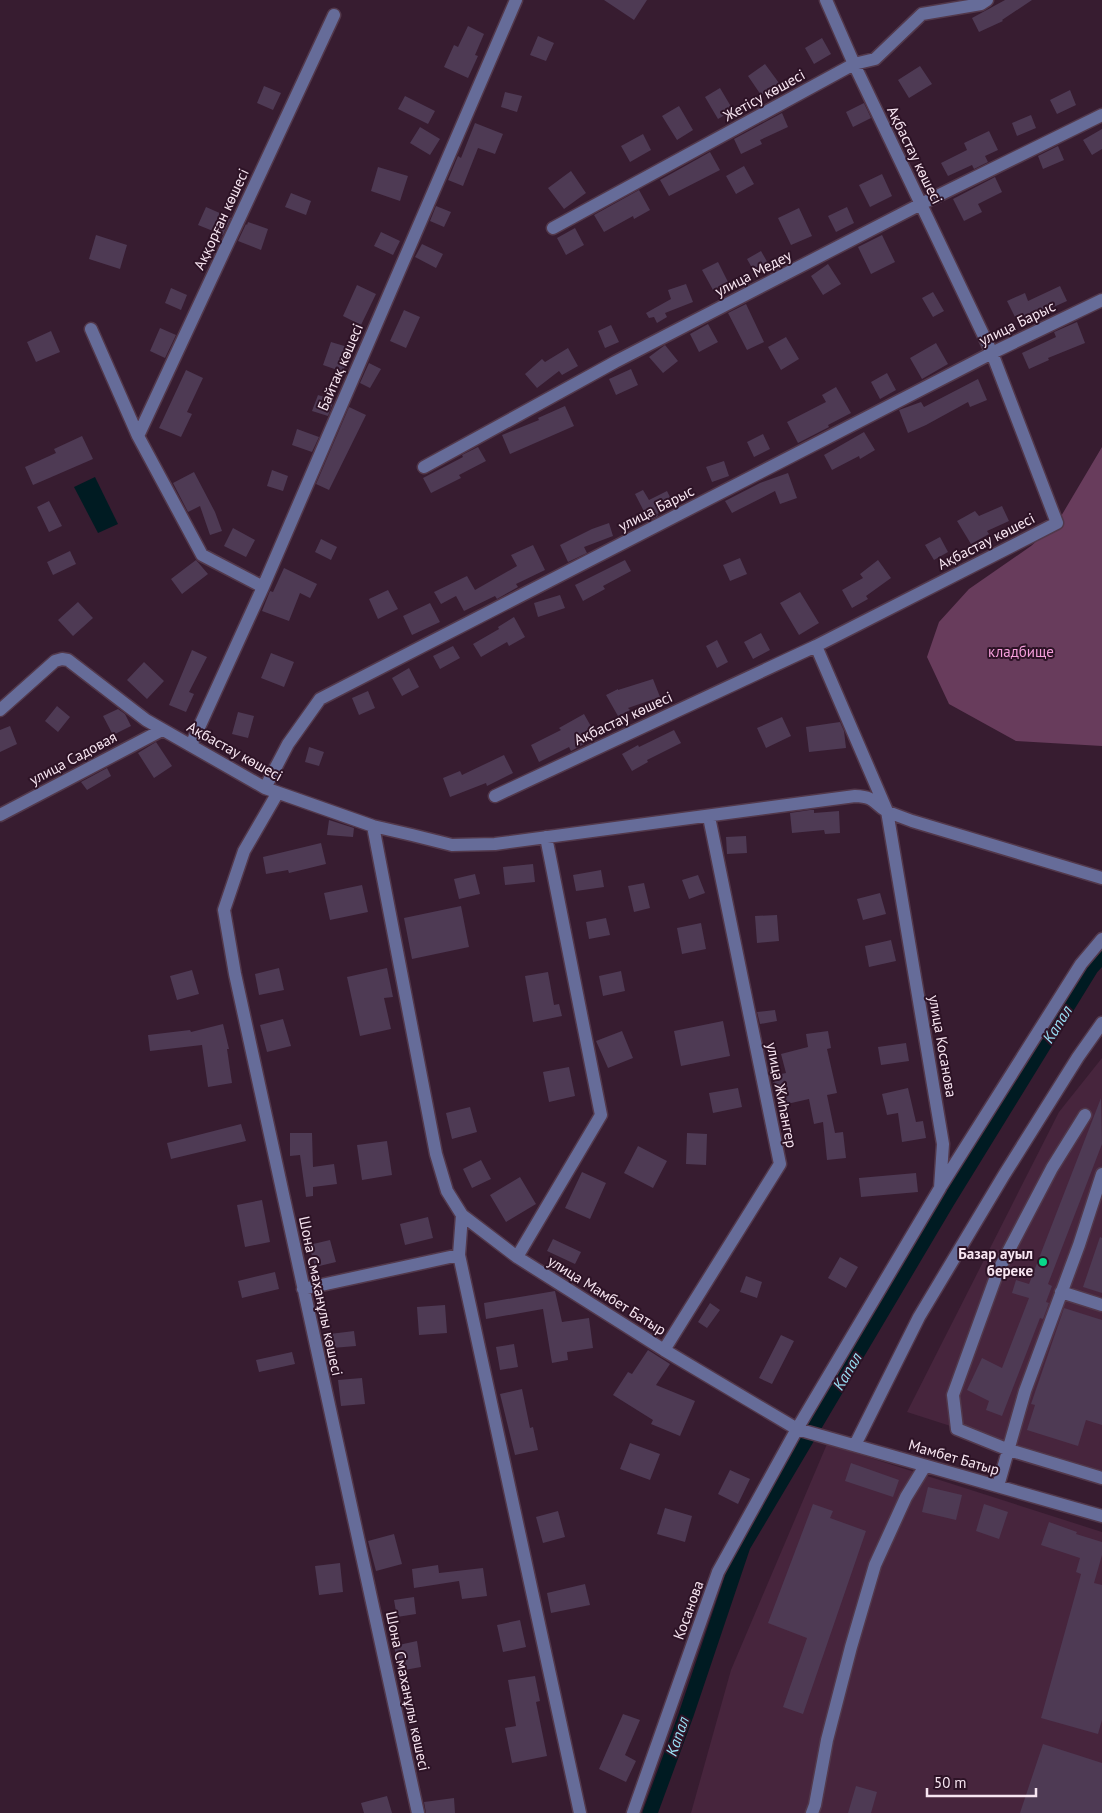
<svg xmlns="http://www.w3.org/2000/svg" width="1102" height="1813" font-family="'PT Sans',sans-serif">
	<rect width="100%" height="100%" fill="#371c30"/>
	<path fill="#47253d" d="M1102,1058V1475L907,1412L1059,1112Z
		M827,1444L1102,1532V1813H691L731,1670Z"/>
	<path fill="#683c5c" d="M1102,447V746L1016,741L949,704L927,657L939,622L969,589L1031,546L1057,523Z"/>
	<path fill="#001b22" d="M95,477L118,524L98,533L74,487Z"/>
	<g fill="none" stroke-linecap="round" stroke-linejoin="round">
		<path stroke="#001b22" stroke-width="15" d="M650,1813L686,1715L743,1546L947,1202L1091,968L1102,956"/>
	</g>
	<path fill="#4e3a54" d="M604,0H647L634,20Z
		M1005,0H1032L1002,20L1003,21L979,32L972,18Z
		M468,26L484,34L475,55L478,56L468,78L444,67L454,45L458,47Z
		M538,36L554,43L546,61L530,55Z
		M822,38L831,54L814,64L805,48Z
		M765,64L779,83L761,95L748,76Z
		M920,66L932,84L909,98L898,80Z
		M264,86L281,93L273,110L257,103Z
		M720,88L733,110L718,119L705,97Z
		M1070,90L1076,105L1057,114L1050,100Z
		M505,92L522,96L517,112L501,107Z
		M405,96L435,111L428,124L398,109Z
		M864,103L871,118L853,127L846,112Z
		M679,106L693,130L677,140L662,116Z
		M782,113L788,127L760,140L762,144L741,154L734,139Z
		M1031,115L1036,128L1017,136L1012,123Z
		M475,123L503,134L495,154L478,148L463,186L448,180L458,156L461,158Z
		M420,127L440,139L430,155L410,143Z
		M1102,129V149L1092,155L1083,140Z
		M989,131L998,150L985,156L988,162L974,169L972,165L948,176L941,163L967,150L964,143Z
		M643,134L651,150L630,162L621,146Z
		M1058,146L1064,160L1043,169L1038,156Z
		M710,152L720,170L669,196L660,180Z
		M744,166L754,184L736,194L726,176Z
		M378,167L408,176L400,201L371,191Z
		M571,171L586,193L564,209L548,188Z
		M882,174L892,196L870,207L859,185Z
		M995,177L1002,192L978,204L982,212L964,221L953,199Z
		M639,190L650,210L634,219L633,216L604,232L594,215Z
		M291,193L311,201L306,215L285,207Z
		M436,206L451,212L444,227L430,221Z
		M206,207L231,218L223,235L198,225Z
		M847,207L854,223L836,232L828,216Z
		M799,208L812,236L791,245L778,218Z
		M248,222L268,229L261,250L238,241L246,224L247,225Z
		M575,228L584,245L566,255L557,238Z
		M381,232L400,241L393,255L374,246Z
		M96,235L127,245L120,269L89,259Z
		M882,235L895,262L871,274L858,247Z
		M422,244L443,254L436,268L415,257Z
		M761,251L769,265L755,273L747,259Z
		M718,262L728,282L713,290L702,270Z
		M828,264L841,284L823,295L811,276Z
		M686,284L693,302L665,313L667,317L657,323L654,317L649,318L646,313L671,299L668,290Z
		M357,285L376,294L361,325L343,316Z
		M1060,286L1067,301L1049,309L1048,308L1018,323L1007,301L1025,293L1028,301Z
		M171,288L187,295L181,310L165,303Z
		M933,292L944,311L933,317L922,298Z
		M746,304L764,342L747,350L728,313Z
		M404,310L420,317L406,348L390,341Z
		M1077,322L1085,343L1048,358L1049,360L1029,369L1022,353L1056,337L1054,332Z
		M708,324L718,342L699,352L690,334Z
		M611,325L619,342L605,348L598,331Z
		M160,328L176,335L165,358L150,351Z
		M51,331L60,352L36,362L27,342Z
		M786,337L799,359L781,370L768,347Z
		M331,342L351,348L343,372L323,365Z
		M936,343L948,364L922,379L910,358Z
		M665,345L678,361L663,373L649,357Z
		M568,348L578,366L562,375L559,371L537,388L525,374L542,359L545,362Z
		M369,363L381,369L370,388L360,383Z
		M631,369L638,385L616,395L609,379Z
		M186,370L203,378L187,412L192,414L181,437L159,428Z
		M887,373L896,390L880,399L871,382Z
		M978,379L987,400L970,407L968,402L926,425L908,433L899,410L921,402L924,407Z
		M836,387L851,413L828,425L829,427L798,443L787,422L826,402L822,395Z
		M318,395L334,400L328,416L312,411Z
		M565,406L574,426L510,454L502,435L539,420L538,418Z
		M349,407L366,415L329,490L316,484Z
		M297,429L319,437L312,452L292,445Z
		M864,432L875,450L860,459L859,456L832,470L824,455Z
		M763,434L770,449L754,457L747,442Z
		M82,436L93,459L33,485L25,467L56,453L54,449Z
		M478,447L486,461L459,475L461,478L431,493L423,478L463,457L462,455Z
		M724,461L729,476L712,482L706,467Z
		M272,470L288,476L283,491L267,486Z
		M194,472L215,512L222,531L210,535L200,506L188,512L173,483Z
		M788,473L797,498L780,504L775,491L732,513L725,501L760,483Z
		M643,490L649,500L667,491L674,505L657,514L658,516L649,521L635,494Z
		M49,501L62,526L49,532L37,507Z
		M1002,506L1009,521L987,531L989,534L971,544L957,521L975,511L979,516Z
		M609,523L613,536L584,547L587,553L568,562L560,545L592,529Z
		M233,528L255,540L246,557L224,546Z
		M940,537L948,552L934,560L925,545Z
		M321,539L337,547L331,560L315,552Z
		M533,545L545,570L516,584L518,587L497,599L495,596L464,611L456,596L441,604L434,592L467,576L475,590L517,566L511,555Z
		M70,551L76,564L53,575L47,562Z
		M740,558L747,574L730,581L723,565Z
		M196,560L208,574L182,594L171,579Z
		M625,560L631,571L603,586L605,589L583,601L575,585Z
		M878,560L891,578L866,596L868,599L852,608L842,590L863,578L860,574Z
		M284,568L317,584L310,598L300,593L289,621L262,611L270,591L273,592Z
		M388,590L398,609L378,619L369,599Z
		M800,592L819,623L799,635L780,603Z
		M560,595L565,608L538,617L534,603Z
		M78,602L93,618L73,636L58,620Z
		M430,603L440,622L412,635L403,616Z
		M514,617L525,637L509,646L507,642L481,657L473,644L499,629L498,627Z
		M761,633L770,650L753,659L744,642Z
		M717,640L728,662L717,668L706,646Z
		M453,646L460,658L440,669L433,656Z
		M192,650L207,657L189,692L194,694L186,712L169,705Z
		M271,653L294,662L284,687L261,678Z
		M144,662L164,681L147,699L127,680Z
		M409,668L419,687L402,696L392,678Z
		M653,679L660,697L628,708L630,710L618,716L606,695L618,689V690Z
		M368,691L375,708L359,715L352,698Z
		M57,706L70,717L58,732L45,721Z
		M118,709L125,714L131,726L113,735L103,716Z
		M238,712L254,716L248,738L232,734Z
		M584,714L597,737L571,751L569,747L539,762L531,745L561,730L559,728Z
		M782,717L791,736L766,748L757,728Z
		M840,722L844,731L846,748L809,752L806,727Z
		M10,726L17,744L0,752V730Z
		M674,730L681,743L647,760L648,762L632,771L622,754L638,745L639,747Z
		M156,742L172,766L154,778L138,753Z
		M309,747L324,752L319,766L305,762Z
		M504,755L513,773L487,786L486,783L450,797L443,778L460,771L462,775Z
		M107,768L111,776L87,790L81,782Z
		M810,810H814V813L839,811L840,833L825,834L824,830L792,833L790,813Z
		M329,820L354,828L353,837L327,835Z
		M746,836L747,853L727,854L726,837Z
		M321,843L326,864L289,873L288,870L266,874L263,857Z
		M533,864L535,882L505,885L503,867Z
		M601,870L604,887L576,891L573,875Z
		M475,874L480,894L459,899L454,879Z
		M698,875L705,893L689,899L682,880Z
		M644,883L650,908L634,912L628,886Z
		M362,885L368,912L330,920L324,893Z
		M880,893L886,914L863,920L857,899Z
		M461,906L469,947L412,959L404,918Z
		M777,915L779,941L757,943L755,916Z
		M606,918L610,935L589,939L586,922Z
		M701,923L706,949L682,954L677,928Z
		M891,940L896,961L869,967L865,946Z
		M279,968L284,990L259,995L255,974Z
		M387,968L393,997L384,998L391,1029L360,1036L347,977Z
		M192,970L199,994L177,1000L170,976Z
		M621,971L625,991L603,996L599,976Z
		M548,972L554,1005L559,1004L562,1016L533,1022L525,976Z
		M775,1010L777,1021L760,1024L757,1012Z
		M283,1019L291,1046L267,1052L260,1025Z
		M723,1021L730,1056L681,1066L674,1031Z
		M223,1024L229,1049H227L232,1083L208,1087L202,1045L150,1051L148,1035L190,1030L191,1032Z
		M622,1031L633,1058L608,1068L596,1041Z
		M828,1031L831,1048L827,1049L837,1093L827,1095L835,1133L843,1132L846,1158L827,1160L823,1122L814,1124L809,1099L778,1106L772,1076L786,1073L781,1054L808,1047L806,1034Z
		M906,1043L909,1061L881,1065L878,1047Z
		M569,1067L575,1096L549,1102L543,1072Z
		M738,1088L742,1107L713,1113L709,1093Z
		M908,1088L916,1122L923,1121L926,1138L902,1142L898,1113L887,1115L882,1094Z
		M1101,1098L1102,1144L1048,1284L1052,1286L1046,1302L1049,1303L1043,1319L1040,1318L1002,1416L986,1410L989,1401L967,1390L982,1358L1002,1368L1029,1298L1012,1293L1016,1280L1029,1284Z
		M470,1107L477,1132L452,1139L446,1113Z
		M241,1124L246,1141L171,1159L167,1143Z
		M290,1133H312L313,1167L334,1164L337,1184L313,1187V1196L306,1197L300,1155L290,1156Z
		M687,1133L707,1134L706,1165L686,1164Z
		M387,1141L392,1175L362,1180L357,1145Z
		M638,1146L667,1161L653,1188L624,1173Z
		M481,1160L491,1179L472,1188L463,1169Z
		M582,1172L606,1183L590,1219L565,1208Z
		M916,1173L918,1192L861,1197L859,1178Z
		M520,1177L536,1204L506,1222L490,1195Z
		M262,1200L270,1242L245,1247L237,1205Z
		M428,1217L433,1238L405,1245L400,1224Z
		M1100,1237L1102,1238V1293L1083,1287Z
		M553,1239L581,1252L575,1264L547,1251Z
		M330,1240L336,1262L315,1267L309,1245Z
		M840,1257L858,1267L846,1288L828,1278Z
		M275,1272L279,1289L242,1298L238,1281Z
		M746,1276L762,1282L757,1298L740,1292Z
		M555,1291L562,1322L589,1318L593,1348L567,1352L568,1360L552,1363L543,1309L486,1319L484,1303Z
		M710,1303L720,1310L707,1328L698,1322Z
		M445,1305L447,1333L419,1335L417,1307Z
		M1064,1308L1102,1320V1425L1086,1420L1078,1446L1027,1430L1035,1405L1031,1404Z
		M354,1331L356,1346L332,1348L330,1334Z
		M781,1335L794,1341L772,1384L759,1378Z
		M514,1344L518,1367L500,1370L496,1347Z
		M648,1350L670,1364L656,1385L695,1401L680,1436L651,1424L653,1420L613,1395L628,1372L632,1374Z
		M292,1352L295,1364L259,1372L256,1360Z
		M362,1378L365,1404L341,1406L338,1380Z
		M522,1389L530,1428L533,1427L538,1450L515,1455L500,1394Z
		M630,1443L660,1454L650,1480L620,1469Z
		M851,1463L899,1480L893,1497L845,1481Z
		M730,1470L750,1479L738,1504L718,1494Z
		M928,1487L962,1495L956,1520L922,1512Z
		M813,1504L833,1511L830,1518L866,1531L803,1714L783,1707L807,1638L768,1623Z
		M984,1504L1008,1512L999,1539L976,1531Z
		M665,1508L692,1516L685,1542L657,1534Z
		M558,1511L565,1537L543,1543L536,1517Z
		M1049,1522L1077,1532L1076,1534L1102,1542V1555L1094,1583L1102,1585V1720L1098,1734L1041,1718L1081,1574L1076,1572L1080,1558L1041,1545Z
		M394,1534L402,1564L376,1571L368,1541Z
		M340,1563L343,1592L319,1595L315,1566Z
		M438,1565L439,1573L483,1568L487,1596L462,1599L459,1581L414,1588L412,1569Z
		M585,1584L590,1605L551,1613L547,1593Z
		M414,1597L416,1614L397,1617L394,1600Z
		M520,1620L526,1647L503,1652L497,1625Z
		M417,1641L421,1667L399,1671L394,1646Z
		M535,1676L540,1701L536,1702L547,1756L512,1763L505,1728L516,1726L508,1680Z
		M623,1714L640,1720L625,1755L636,1761L626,1782L599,1769Z
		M1043,1744L1102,1763V1813H1020Z
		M856,1786L877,1792L871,1813H848Z
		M387,1796L392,1813H364L361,1803Z
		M454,1798L455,1813H426L424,1802Z"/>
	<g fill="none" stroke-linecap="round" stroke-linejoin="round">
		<g stroke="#52384b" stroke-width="15">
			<path id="minor" d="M553,228L854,64L875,59L922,14L981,4L987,0
				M91,329L138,436L202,555L263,587
				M138,436L334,15
				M424,467L615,362L921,204L1102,115
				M0,710L55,661L62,659L68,660L146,720L265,788L373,826L412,835L452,845L495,844L855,796C877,797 872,803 888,812C896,815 904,818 912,821L1102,878
				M191,745L263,587L516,0
				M265,788L288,744L320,699L992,353L1102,300
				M277,794L244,851L224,910L235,974L418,1813
				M495,796L816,646L1057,523L992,353L854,64L826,0
				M0,815L162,730
				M373,826L436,1154L447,1191L462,1215L517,1257L664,1350L797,1429L1102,1516
				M1085,1115L1052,1168L998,1271L953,1395L957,1429L1009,1450L1102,1478
				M941,1186L1081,964L1102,939
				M462,1215L459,1255L580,1813
				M517,1257L601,1115L546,837
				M303,1289L459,1255
				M1061,1292L1102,1305
				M664,1350L780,1164L709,817
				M855,1445L919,1317L1004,1175L1078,1057L1102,1023
				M998,1486L1025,1391L1079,1245L1102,1174
				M633,1813L718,1572L797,1429L940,1188L943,1144L887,811L816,646
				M812,1813L815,1805L827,1740L851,1647L875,1565L906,1497L925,1466"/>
		</g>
		<use href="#minor" stroke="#666c99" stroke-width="12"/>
	</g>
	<circle fill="#08d98b" stroke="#2d1326" stroke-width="2" cx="1043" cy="1262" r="5"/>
	<g text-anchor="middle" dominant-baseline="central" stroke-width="4" stroke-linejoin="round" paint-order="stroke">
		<g font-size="15" fill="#f7e5f1" stroke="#2d1326">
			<text transform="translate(764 95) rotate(-29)">Жетісу көшесі</text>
			<text transform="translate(915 155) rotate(64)">Ақбастау көшесі</text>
			<text transform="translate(221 219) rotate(-65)">Аққорған көшесі</text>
			<text transform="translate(753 273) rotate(-27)">улица Медеу</text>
			<text transform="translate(1017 323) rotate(-26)">улица Барыс</text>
			<text transform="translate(340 367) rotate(-67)">Байтақ көшесі</text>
			<text transform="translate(656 508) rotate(-27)">улица Барыс</text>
			<text transform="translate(986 541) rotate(-27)">Ақбастау көшесі</text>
			<text transform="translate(623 718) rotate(-25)">Ақбастау көшесі</text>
			<text transform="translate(235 751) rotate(29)">Ақбастау көшесі</text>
			<text transform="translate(73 758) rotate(-28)">улица Садовая</text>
			<text transform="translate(943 1046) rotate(80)">улица Косанова</text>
			<text transform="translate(782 1095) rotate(79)">улица Жиhангер</text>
			<text transform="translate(607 1295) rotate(32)">улица Мамбет Батыр</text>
			<text transform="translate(321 1296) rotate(78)">Шона Смаханұлы көшесі</text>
			<text transform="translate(954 1457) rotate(16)">Мамбет Батыр</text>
			<text transform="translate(688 1610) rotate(-70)">Косанова</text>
			<text transform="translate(408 1691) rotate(78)">Шона Смаханұлы көшесі</text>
		</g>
		<g font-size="15" fill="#f69fdc" stroke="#2d1326">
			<text x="1021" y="651">кладбище</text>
		</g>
		<g font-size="15" font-weight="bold" fill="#f7e5f1" stroke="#2d1326" text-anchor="end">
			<text x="1033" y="1253">Базар ауыл<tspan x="1033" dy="17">береке</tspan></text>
		</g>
		<g font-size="16" font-style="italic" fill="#98dff4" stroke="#2d1326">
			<text transform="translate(1057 1024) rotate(-58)">Капал</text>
			<text transform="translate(847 1371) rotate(-59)">Капал</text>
			<text transform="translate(677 1736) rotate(-71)">Капал</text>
		</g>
	</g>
	<path d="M927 1788v8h109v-8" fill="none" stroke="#f7e5f1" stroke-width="2.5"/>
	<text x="934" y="1788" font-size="15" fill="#f7e5f1" stroke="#2d1326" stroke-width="4" paint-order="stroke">50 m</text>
</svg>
